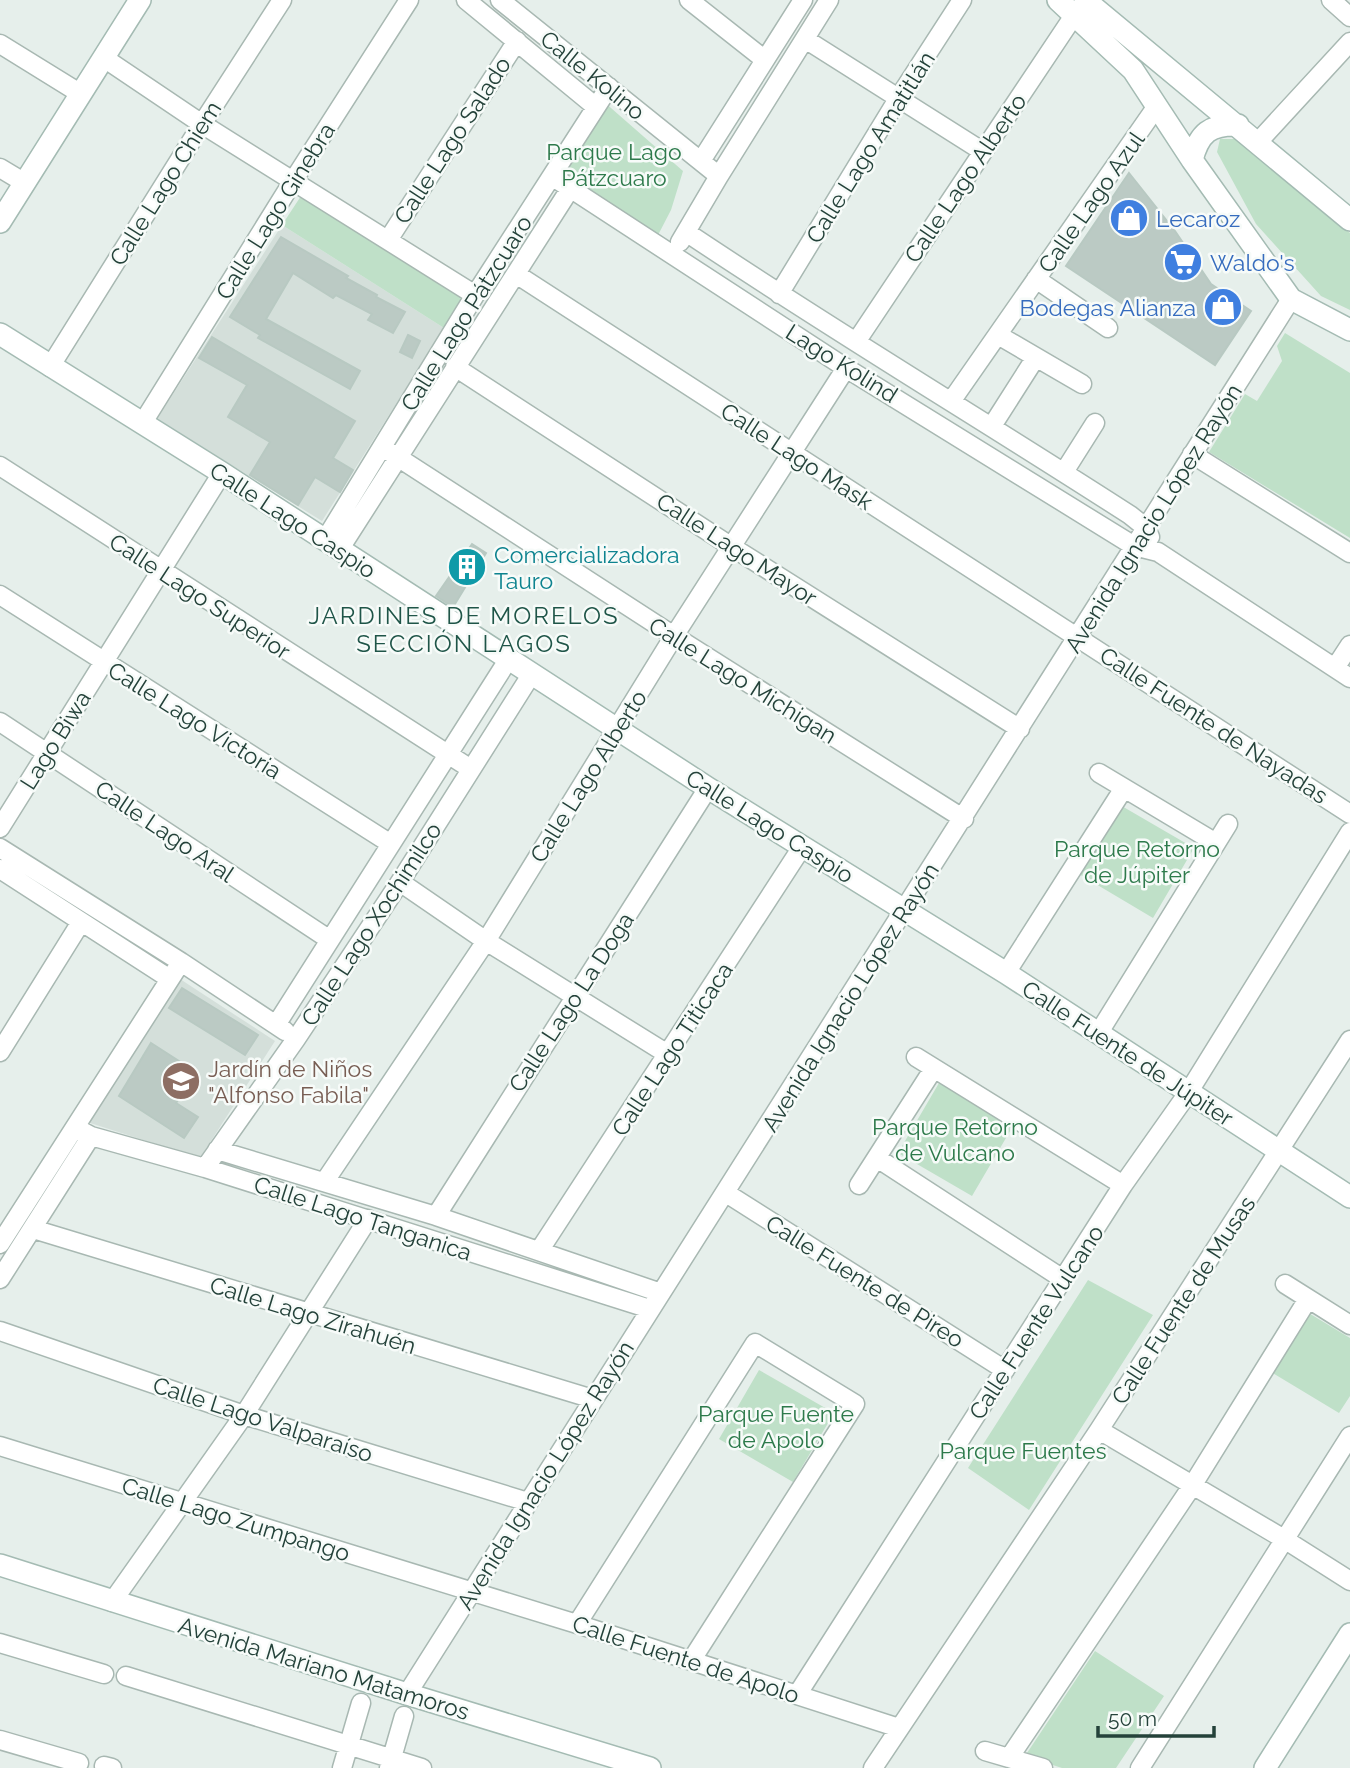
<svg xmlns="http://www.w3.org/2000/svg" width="1350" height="1768" font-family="Raleway,sans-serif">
	<rect width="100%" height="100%" fill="#e6efeb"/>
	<path fill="#d4dfda" d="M282,225L444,328L322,521L157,419Z
		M180,979L275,1041L200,1158L87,1122Z"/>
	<path fill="#bfe0c8" d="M603,101L683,171L671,210L657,237L560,178Z
		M1220,139H1235L1350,233V310L1321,296L1256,224L1217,152Z
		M301,196L463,298L444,328L282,225Z
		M1285,333L1350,373V538L1209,452L1245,394L1257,401L1282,361L1277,346Z
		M1120,805L1194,848L1153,918L1079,874Z
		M939,1083L1013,1126L972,1196L898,1153Z
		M1088,1280L1153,1315L1029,1510L968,1468Z
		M1307,1312L1350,1338V1396L1339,1413L1271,1372Z
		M759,1370L834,1413L793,1482L719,1439Z
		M1095,1651L1164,1696L1116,1768H1062L1025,1756Z"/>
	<path fill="#bbcac4" stroke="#b8c9c2" stroke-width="2" d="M1129,173L1175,231L1211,284L1251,311L1215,365L1066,266Z
		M281,237L348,276L346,278L377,295L376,297L405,312L393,333L368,320L372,314L336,295L333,298L293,273L266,319L360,371L350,389L258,338L260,335L230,317Z
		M408,335L420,341L412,358L400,352Z
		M212,337L355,421L333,458L353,470L340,492L315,477L298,505L250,475L270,442L228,417L247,385L199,358Z
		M472,544L486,553L453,607L436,596Z
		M182,988L258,1035L245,1055L169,1008Z
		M151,1043L196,1072L176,1103L198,1117L184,1138L119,1096Z"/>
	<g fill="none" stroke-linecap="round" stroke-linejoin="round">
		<g stroke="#a8b8b2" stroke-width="21">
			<path id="street" d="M466,0L596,107
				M500,0L719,176
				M689,0L765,60
				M1331,0L1350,17
				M805,39L982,151
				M0,44L81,94
				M104,58L202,124L475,295
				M1257,143L1350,42
				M701,161L803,0
				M0,168L25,183
				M553,177L846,368L1134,546L1158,552L1350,678
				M686,232C832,330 983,420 1130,515L1145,527L1150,537
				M388,240L517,41
				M680,242L719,176L829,0
				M516,274L1350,814
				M1036,279L1108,328
				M779,294L898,99L962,0
				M998,335L1082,384
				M856,342L1075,14
				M50,367L202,124L282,0
				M455,367L732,547L1020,729
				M952,400L1157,106
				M142,424L293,181L409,0
				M992,426L1036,357
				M382,447L674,636L964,819
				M1192,454L1350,553
				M0,466L471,769
				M1064,472L1095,423
				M325,540L475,295L609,87
				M339,550L570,189
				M0,595L391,844
				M1335,668L1350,645
				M0,722L330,940
				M1099,773L1216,843
				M0,828L222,473
				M0,848L181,962L285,1031
				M0,869L170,979
				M400,882L486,941L669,1055
				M1006,973L1124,788
				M276,1025L508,660
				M1098,1034L1228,824
				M0,1052L81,922
				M916,1057L1123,1185
				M76,1128L91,1136L205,1168L650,1309
				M217,1150L436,1216L661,1293
				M877,1158L1063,1279
				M205,1168L296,1039L400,882L531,675
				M325,1181L486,941L674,636L846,368
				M859,1185L934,1068
				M726,1193L1005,1370
				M436,1216L708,788
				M33,1229L593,1399
				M0,1244L181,962
				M539,1251L802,847
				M0,1279L91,1136
				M1285,1284L1350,1325
				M0,1331L244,1415L528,1502
				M1099,1430L1284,1539L1350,1581
				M0,1446L577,1624L899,1728
				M112,1602L244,1415L368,1219
				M577,1624L755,1343L855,1404L691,1661
				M0,1643L104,1674
				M126,1676L422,1768
				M407,1694L1291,299
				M797,1695L1123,1185L1188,1093L1350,832
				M0,1740L79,1763
				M985,1751L1043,1768
				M1009,1758L1192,1486L1308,1299
				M104,1766L112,1768
				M342,1768L361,1703
				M389,1768L404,1716
				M873,1768L1099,1430L1350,1040
				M1140,1768L1350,1436"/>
		</g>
		<g stroke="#a4bbb3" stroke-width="24">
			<path id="secondary" d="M1058,0L1133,70L1192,160L1291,299L1350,330
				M1085,0L1350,220
				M1192,160C1199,133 1210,124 1238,125
				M0,222L140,0
				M0,334L222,473L708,788L1006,973L1350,1197
				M0,1565L407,1694L650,1768
				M1265,1768L1350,1634"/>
		</g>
		<use href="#street" stroke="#fff" stroke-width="18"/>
		<use href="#secondary" stroke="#fff" stroke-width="21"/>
	</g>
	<defs>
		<g id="shop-disc" transform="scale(2.0125)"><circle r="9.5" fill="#3f7fe0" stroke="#f7fbf9"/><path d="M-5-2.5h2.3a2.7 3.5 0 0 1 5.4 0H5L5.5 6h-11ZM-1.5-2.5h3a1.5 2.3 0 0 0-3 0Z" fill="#fff"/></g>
		<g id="supermarket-disc" transform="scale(2.0125)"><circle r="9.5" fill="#3f7fe0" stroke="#f7fbf9"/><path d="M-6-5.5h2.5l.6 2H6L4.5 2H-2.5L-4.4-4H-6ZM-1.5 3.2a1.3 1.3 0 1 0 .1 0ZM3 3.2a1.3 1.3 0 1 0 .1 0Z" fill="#fff"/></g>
		<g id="building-disc" transform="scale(2.0125)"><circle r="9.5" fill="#0f9aa8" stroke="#f7fbf9"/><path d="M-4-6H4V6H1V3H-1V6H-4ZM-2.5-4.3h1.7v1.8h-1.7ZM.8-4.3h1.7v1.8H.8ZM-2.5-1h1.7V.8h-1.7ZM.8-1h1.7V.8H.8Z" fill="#fff"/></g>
		<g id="school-disc" transform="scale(2.0125)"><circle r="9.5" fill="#8d6e63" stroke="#f7fbf9"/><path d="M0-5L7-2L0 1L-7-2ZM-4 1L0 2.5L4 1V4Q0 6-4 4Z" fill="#fff"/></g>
	</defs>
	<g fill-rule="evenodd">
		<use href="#shop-disc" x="1129" y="218"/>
		<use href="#supermarket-disc" x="1183" y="262"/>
		<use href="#shop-disc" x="1223" y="307"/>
		<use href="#building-disc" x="467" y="567"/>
		<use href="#school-disc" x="181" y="1081"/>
	</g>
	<g text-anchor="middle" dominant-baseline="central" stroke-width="5" stroke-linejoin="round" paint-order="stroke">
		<g font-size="23" fill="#24423a" stroke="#f7fbf9">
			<text transform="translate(593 75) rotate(39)">Calle Kolino</text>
			<text transform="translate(452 140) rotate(-57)">Calle Lago Salado</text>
			<text transform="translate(870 147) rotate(-58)">Calle Lago Amatitlán</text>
			<text transform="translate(965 178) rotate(-56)">Calle Lago Alberto</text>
			<text transform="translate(165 183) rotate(-58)">Calle Lago Chiem</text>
			<text transform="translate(1091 202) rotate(-55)">Calle Lago Azul</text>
			<text transform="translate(275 211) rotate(-58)">Calle Lago Ginebra</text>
			<text transform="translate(466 313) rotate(-58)">Calle Lago Pátzcuaro</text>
			<text transform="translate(842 363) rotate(32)">Lago Kolind</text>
			<text transform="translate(797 456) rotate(33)">Calle Lago Mask</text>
			<text transform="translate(1153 518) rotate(-58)">Avenida Ignacio López Rayón</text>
			<text transform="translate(293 520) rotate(33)">Calle Lago Caspio</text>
			<text transform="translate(737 549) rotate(33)">Calle Lago Mayor</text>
			<text transform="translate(200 596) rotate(33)">Calle Lago Superior</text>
			<text transform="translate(743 680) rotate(32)">Calle Lago Michigan</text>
			<text transform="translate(195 720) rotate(32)">Calle Lago Victoria</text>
			<text transform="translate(1214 725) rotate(33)">Calle Fuente de Nayadas</text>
			<text transform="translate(55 740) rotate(-58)">Lago Biwa</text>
			<text transform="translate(588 776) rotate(-58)">Calle Lago Alberto</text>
			<text transform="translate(770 826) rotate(32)">Calle Lago Caspio</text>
			<text transform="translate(165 831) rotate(34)">Calle Lago Aral</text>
			<text transform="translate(371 924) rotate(-57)">Calle Lago Xochimilco</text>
			<text transform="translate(850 997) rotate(-58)">Avenida Ignacio López Rayón</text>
			<text transform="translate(571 1002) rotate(-57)">Calle Lago La Doga</text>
			<text transform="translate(672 1049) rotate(-57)">Calle Lago Titicaca</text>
			<text transform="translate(1128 1053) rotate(33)">Calle Fuente de Júpiter</text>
			<text transform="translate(363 1218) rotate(18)">Calle Lago Tanganica</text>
			<text transform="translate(865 1281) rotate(32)">Calle Fuente de Pireo</text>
			<text transform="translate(1183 1300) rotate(-57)">Calle Fuente de Musas</text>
			<text transform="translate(313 1315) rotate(17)">Calle Lago Zirahuén</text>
			<text transform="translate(1036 1322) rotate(-57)">Calle Fuente Vulcano</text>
			<text transform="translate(263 1419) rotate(18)">Calle Lago Valparaíso</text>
			<text transform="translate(545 1475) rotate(-58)">Avenida Ignacio López Rayón</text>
			<text transform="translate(236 1519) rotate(17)">Calle Lago Zumpango</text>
			<text transform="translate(686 1659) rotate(18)">Calle Fuente de Apolo</text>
			<text transform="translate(324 1668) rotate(17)">Avenida Mariano Matamoros</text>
		</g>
		<g font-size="23" fill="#2d7a4b" stroke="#f7fbf9">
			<text x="614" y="151">Parque Lago<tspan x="614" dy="26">Pátzcuaro</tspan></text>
			<text x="1137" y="848">Parque Retorno<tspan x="1137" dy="26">de Júpiter</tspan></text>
			<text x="955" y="1126">Parque Retorno<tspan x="955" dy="26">de Vulcano</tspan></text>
			<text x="776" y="1413">Parque Fuente<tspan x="776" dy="26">de Apolo</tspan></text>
			<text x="1023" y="1450">Parque Fuentes</text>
		</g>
		<g font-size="23" fill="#366cbe" stroke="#f7fbf9" text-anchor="start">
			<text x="1156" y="218">Lecaroz</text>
			<text x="1210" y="262">Waldo's</text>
			<text x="1196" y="307" text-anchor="end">Bodegas Alianza</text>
		</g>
		<g font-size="23" fill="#0d838f" stroke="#f7fbf9" text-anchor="start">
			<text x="494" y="554">Comercializadora<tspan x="494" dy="26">Tauro</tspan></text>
		</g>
		<g font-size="23" fill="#785e54" stroke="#f7fbf9" text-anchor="start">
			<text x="208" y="1068">Jardín de Niños<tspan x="208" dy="26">"Alfonso Fabila"</tspan></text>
		</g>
		<g font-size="24" letter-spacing="2" fill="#1f5548" stroke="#f7fbf9">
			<text x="464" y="615">JARDINES DE MORELOS<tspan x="464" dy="28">SECCIÓN LAGOS</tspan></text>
		</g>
	</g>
	<path d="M1098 1726v10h116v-10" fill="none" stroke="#24423a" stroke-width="3.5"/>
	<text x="1108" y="1726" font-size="21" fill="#24423a" stroke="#f7fbf9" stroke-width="5" paint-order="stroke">50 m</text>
</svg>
